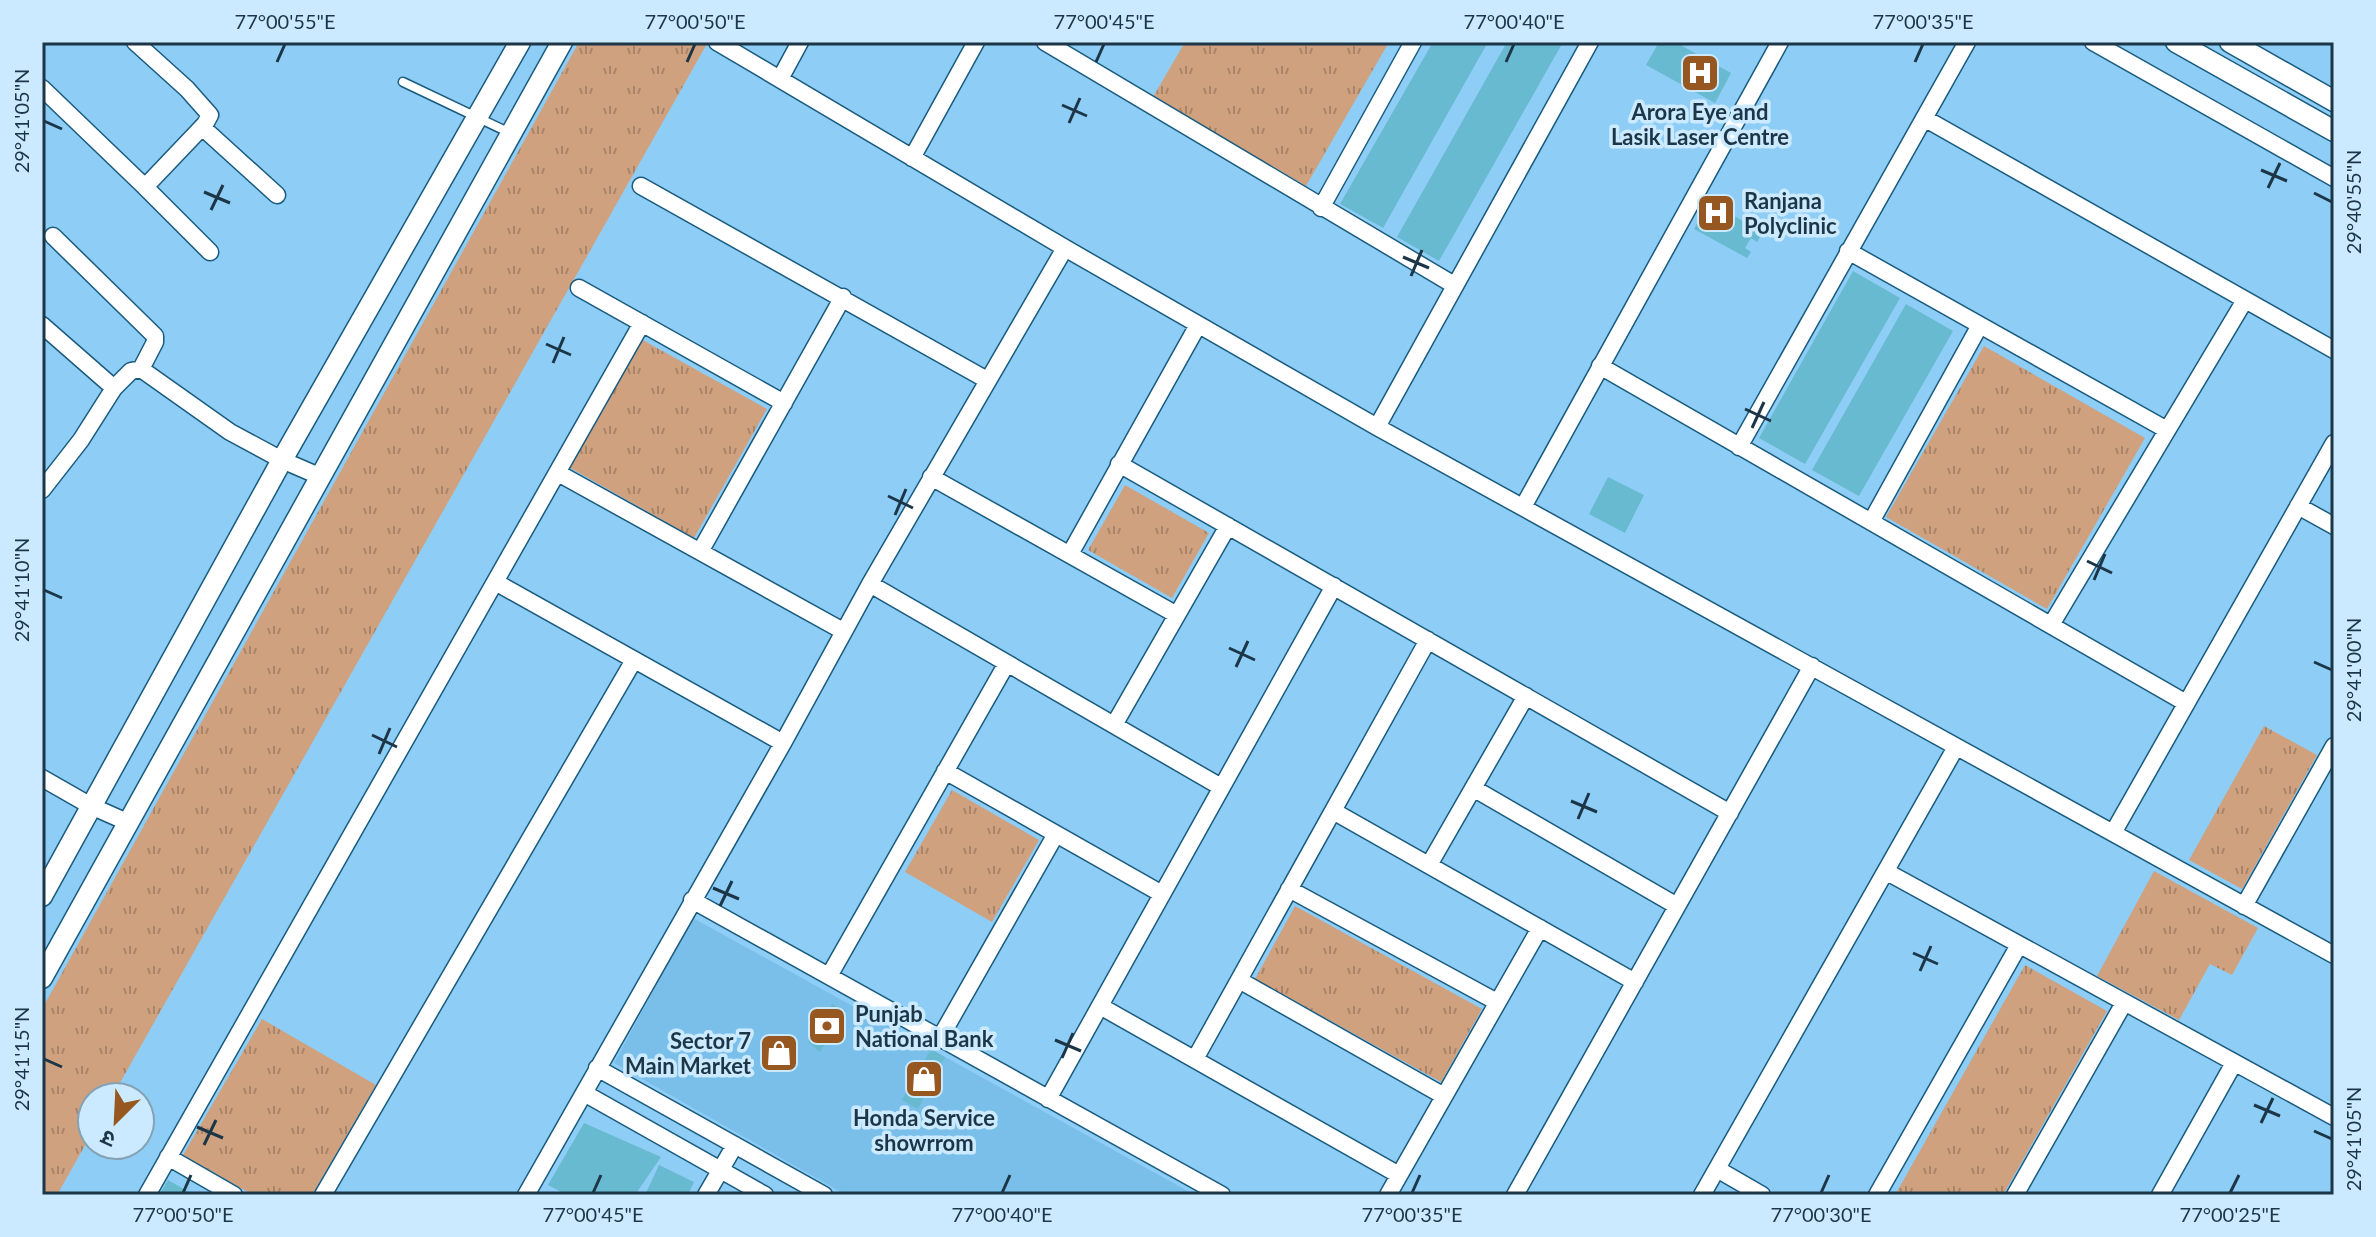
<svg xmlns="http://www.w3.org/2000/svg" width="2376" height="1237" font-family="Lato,'Noto Sans Devanagari',sans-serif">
	<defs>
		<pattern id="grass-tufts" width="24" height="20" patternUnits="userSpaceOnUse" patternTransform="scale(2)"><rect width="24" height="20" fill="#d0a17e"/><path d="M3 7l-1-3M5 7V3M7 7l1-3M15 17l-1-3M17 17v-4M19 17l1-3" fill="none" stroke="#a88469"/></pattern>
	</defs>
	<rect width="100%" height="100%" fill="#8ecdf6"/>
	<path fill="#79bfea" d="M693,918L1195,1195H846L614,1063Z"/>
	<path fill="url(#grass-tufts)" d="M579,42H708L112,1097H92V1133L57,1195H42V1009Z
		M1185,42H1389L1306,186L1153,97Z
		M639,338L767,409L694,538L567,466Z
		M1984,346L2145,438L2047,609L1886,517Z
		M1125,485L1209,533L1172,598L1088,550Z
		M2264,726L2317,755L2242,889L2189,860Z
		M952,790L1039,840L992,922L905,872Z
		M2154,871L2258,928L2232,975L2210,964L2179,1020L2097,976Z
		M1295,906L1482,1009L1441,1082L1255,979Z
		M2025,965L2107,1011L2003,1195H1895Z
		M262,1019L376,1085L312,1195H253L183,1155Z"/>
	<path fill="#68bad0" d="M1433,42H1488L1383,228L1340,204Z
		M1507,42H1563L1439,261L1397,237Z
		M1659,42H1675L1731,73L1715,103L1646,65Z
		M1709,202L1763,232L1757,242L1751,238L1745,248L1751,252L1747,258L1694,229Z
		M1853,271L1900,298L1805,464L1759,438Z
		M1906,304L1953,331L1859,496L1812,470Z
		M1608,477L1644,495L1625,533L1589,514Z
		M832,1004L846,1011L820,1052L808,1042Z
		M931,1049L945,1057L918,1109L902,1100Z
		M584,1123L661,1157L635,1195H567L548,1185Z
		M659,1165L694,1182L688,1195H645Z
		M168,1180L194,1195H159Z"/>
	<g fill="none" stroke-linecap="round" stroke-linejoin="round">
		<g stroke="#195b7e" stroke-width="11">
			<path id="service" d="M403,82L510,133"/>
		</g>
		<g stroke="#195b7e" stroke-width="19">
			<path id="minor" d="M135,42L187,89L210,115L205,124L145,187L210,252
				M717,42L1065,248L1377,427L2334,955
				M1045,42L1454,285
				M2093,42L2334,178
				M780,79L800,42
				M42,88L145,187
				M1924,118L2334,350
				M202,127L277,195
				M912,158L976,42
				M641,186L987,380
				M1321,208L1413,42
				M53,236L155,336V342L141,369
				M1848,251L2167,430
				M579,288L784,403
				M42,325L114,388
				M1600,366L2186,703
				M1377,427L1590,42
				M1739,447L1967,42
				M1119,464L1730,813
				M558,473L843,631
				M931,477L1177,615
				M42,490L81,440L114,388L131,371L141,369L230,432L282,460L319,476
				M2298,506L2334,526
				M1523,507L1780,42
				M1871,522L1980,325
				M701,550L843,297
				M1070,554L1198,325
				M497,583L783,743
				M870,584L1221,787
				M2051,625L2245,300
				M1114,725L1228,526
				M945,771L1162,894
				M42,778L91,806L127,822
				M1473,788L1677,906
				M1333,811L1635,982
				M2113,833L2334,443
				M1429,865L1526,696
				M1887,872L2334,1117
				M1289,889L1497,1002
				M692,900L1222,1195
				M2244,906L2334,746
				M829,976L1007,663
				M1239,980L1444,1096
				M1100,1006L1399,1175
				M940,1038L1056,834
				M1195,1059L1428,640
				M597,1068L824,1195
				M584,1093L765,1195
				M1048,1099L1334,586
				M168,1157L234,1195
				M1717,1169L1762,1195
				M147,1195L642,323
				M323,1195L634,660
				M526,1195L783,743L870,584L1065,248
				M706,1195L735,1145
				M1388,1195L1540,928
				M1515,1195L1812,666
				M1702,1195L1956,747
				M1877,1195L2019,945
				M2015,1195L2124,1003
				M2160,1195L2234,1063"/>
		</g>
		<g stroke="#195b7e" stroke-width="23">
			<path id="tertiary" d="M2176,42L2334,131
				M2230,42L2334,101
				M42,896L282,460L520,42
				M42,978L562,42"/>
		</g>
		<use href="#service" stroke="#fff" stroke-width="8"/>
		<use href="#minor" stroke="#fff" stroke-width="16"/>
		<use href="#tertiary" stroke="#fff" stroke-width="20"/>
	</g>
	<path fill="none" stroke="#1c3647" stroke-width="3" d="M277,62L285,44M687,62L695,44M1096,62L1104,44M1506,62L1514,44M1915,62L1923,44M1062,105L1087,116M44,121L62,129M1069,123L1080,98M2261,170L2287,181M2268,188L2280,163M204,192L230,203M2314,193L2332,202M211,210L223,185M1403,257L1429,268M1411,276L1422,250M546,344L571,355M553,363L564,337M1745,409L1771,421M1752,428L1764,402M888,496L913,508M895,515L906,489M2087,561L2112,573M2094,580L2105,554M44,590L62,598M1229,648L1255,660M2314,662L2332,670M1236,667L1248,641M372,735L397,747M379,754L390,728M1571,801L1597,812M1578,819L1589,793M713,888L739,899M720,906L732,881M1913,953L1938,964M1920,971L1931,946M1055,1040L1081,1051M1062,1058L1073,1033M44,1059L62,1067M2254,1105L2280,1116M2261,1123L2273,1098M197,1127L223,1138M2314,1131L2332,1139M204,1145L216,1120M183,1193L191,1175M593,1193L601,1175M1002,1193L1010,1175M1412,1193L1420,1175M1821,1193L1829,1175M2230,1193L2239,1175"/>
	<defs>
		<g id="hospital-square" transform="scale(2)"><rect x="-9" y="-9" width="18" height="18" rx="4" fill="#975721" stroke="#cbeaff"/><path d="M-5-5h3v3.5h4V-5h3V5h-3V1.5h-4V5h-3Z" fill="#fff"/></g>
		<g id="bank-square" transform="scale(2)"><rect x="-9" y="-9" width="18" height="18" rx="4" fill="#975721" stroke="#cbeaff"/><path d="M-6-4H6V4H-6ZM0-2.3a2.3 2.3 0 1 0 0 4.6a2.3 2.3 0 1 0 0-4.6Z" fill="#fff"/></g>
		<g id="shop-square" transform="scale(2)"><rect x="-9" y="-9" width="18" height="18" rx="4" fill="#975721" stroke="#cbeaff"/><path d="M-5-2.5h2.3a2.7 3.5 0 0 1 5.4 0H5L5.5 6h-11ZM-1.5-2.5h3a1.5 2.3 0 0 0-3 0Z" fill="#fff"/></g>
	</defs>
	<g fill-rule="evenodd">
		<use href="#hospital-square" x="1700" y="73"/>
		<use href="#hospital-square" x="1716" y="213"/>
		<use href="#bank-square" x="827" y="1026"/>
		<use href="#shop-square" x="779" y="1053"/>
		<use href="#shop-square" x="924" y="1079"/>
	</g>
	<g text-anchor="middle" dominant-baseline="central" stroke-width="7" stroke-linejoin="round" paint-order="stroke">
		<g font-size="22" font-weight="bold" fill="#1c3647" stroke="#cbeaff">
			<text x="1700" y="111">Arora Eye and<tspan x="1700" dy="25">Lasik Laser Centre</tspan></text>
			<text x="1744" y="200" text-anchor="start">Ranjana<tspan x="1744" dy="25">Polyclinic</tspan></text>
			<text x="855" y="1013" text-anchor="start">Punjab<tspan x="855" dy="25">National Bank</tspan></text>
			<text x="751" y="1040" text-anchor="end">Sector 7<tspan x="751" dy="25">Main Market</tspan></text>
			<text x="924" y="1117">Honda Service<tspan x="924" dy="25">showrrom</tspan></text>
		</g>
	</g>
	<rect width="2376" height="1237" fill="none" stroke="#cbeaff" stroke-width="88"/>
	<g transform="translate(116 1121) rotate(204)"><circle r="38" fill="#cbeaff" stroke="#85a2b5" stroke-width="2"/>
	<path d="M0-6L14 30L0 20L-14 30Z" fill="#975721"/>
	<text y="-12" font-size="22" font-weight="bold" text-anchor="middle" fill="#1c3647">उ</text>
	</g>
	<rect x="44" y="44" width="2288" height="1149" fill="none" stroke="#1c3647" stroke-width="3"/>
	<g font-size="20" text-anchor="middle" fill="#1c3647">
		<text x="285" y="29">77°00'55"E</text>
		<text x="695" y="29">77°00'50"E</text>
		<text x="1104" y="29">77°00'45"E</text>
		<text x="1514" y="29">77°00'40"E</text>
		<text x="1923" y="29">77°00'35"E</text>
		<text transform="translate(22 121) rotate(-90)" y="7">29°41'05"N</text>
		<text transform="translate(2354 202) rotate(-90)" y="7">29°40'55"N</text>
		<text transform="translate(22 590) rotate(-90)" y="7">29°41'10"N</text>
		<text transform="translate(2354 670) rotate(-90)" y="7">29°41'00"N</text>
		<text transform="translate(22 1059) rotate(-90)" y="7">29°41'15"N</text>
		<text transform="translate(2354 1139) rotate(-90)" y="7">29°41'05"N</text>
		<text x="183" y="1222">77°00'50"E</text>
		<text x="593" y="1222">77°00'45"E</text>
		<text x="1002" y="1222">77°00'40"E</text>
		<text x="1412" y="1222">77°00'35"E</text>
		<text x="1821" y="1222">77°00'30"E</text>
		<text x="2230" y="1222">77°00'25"E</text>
	</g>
</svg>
